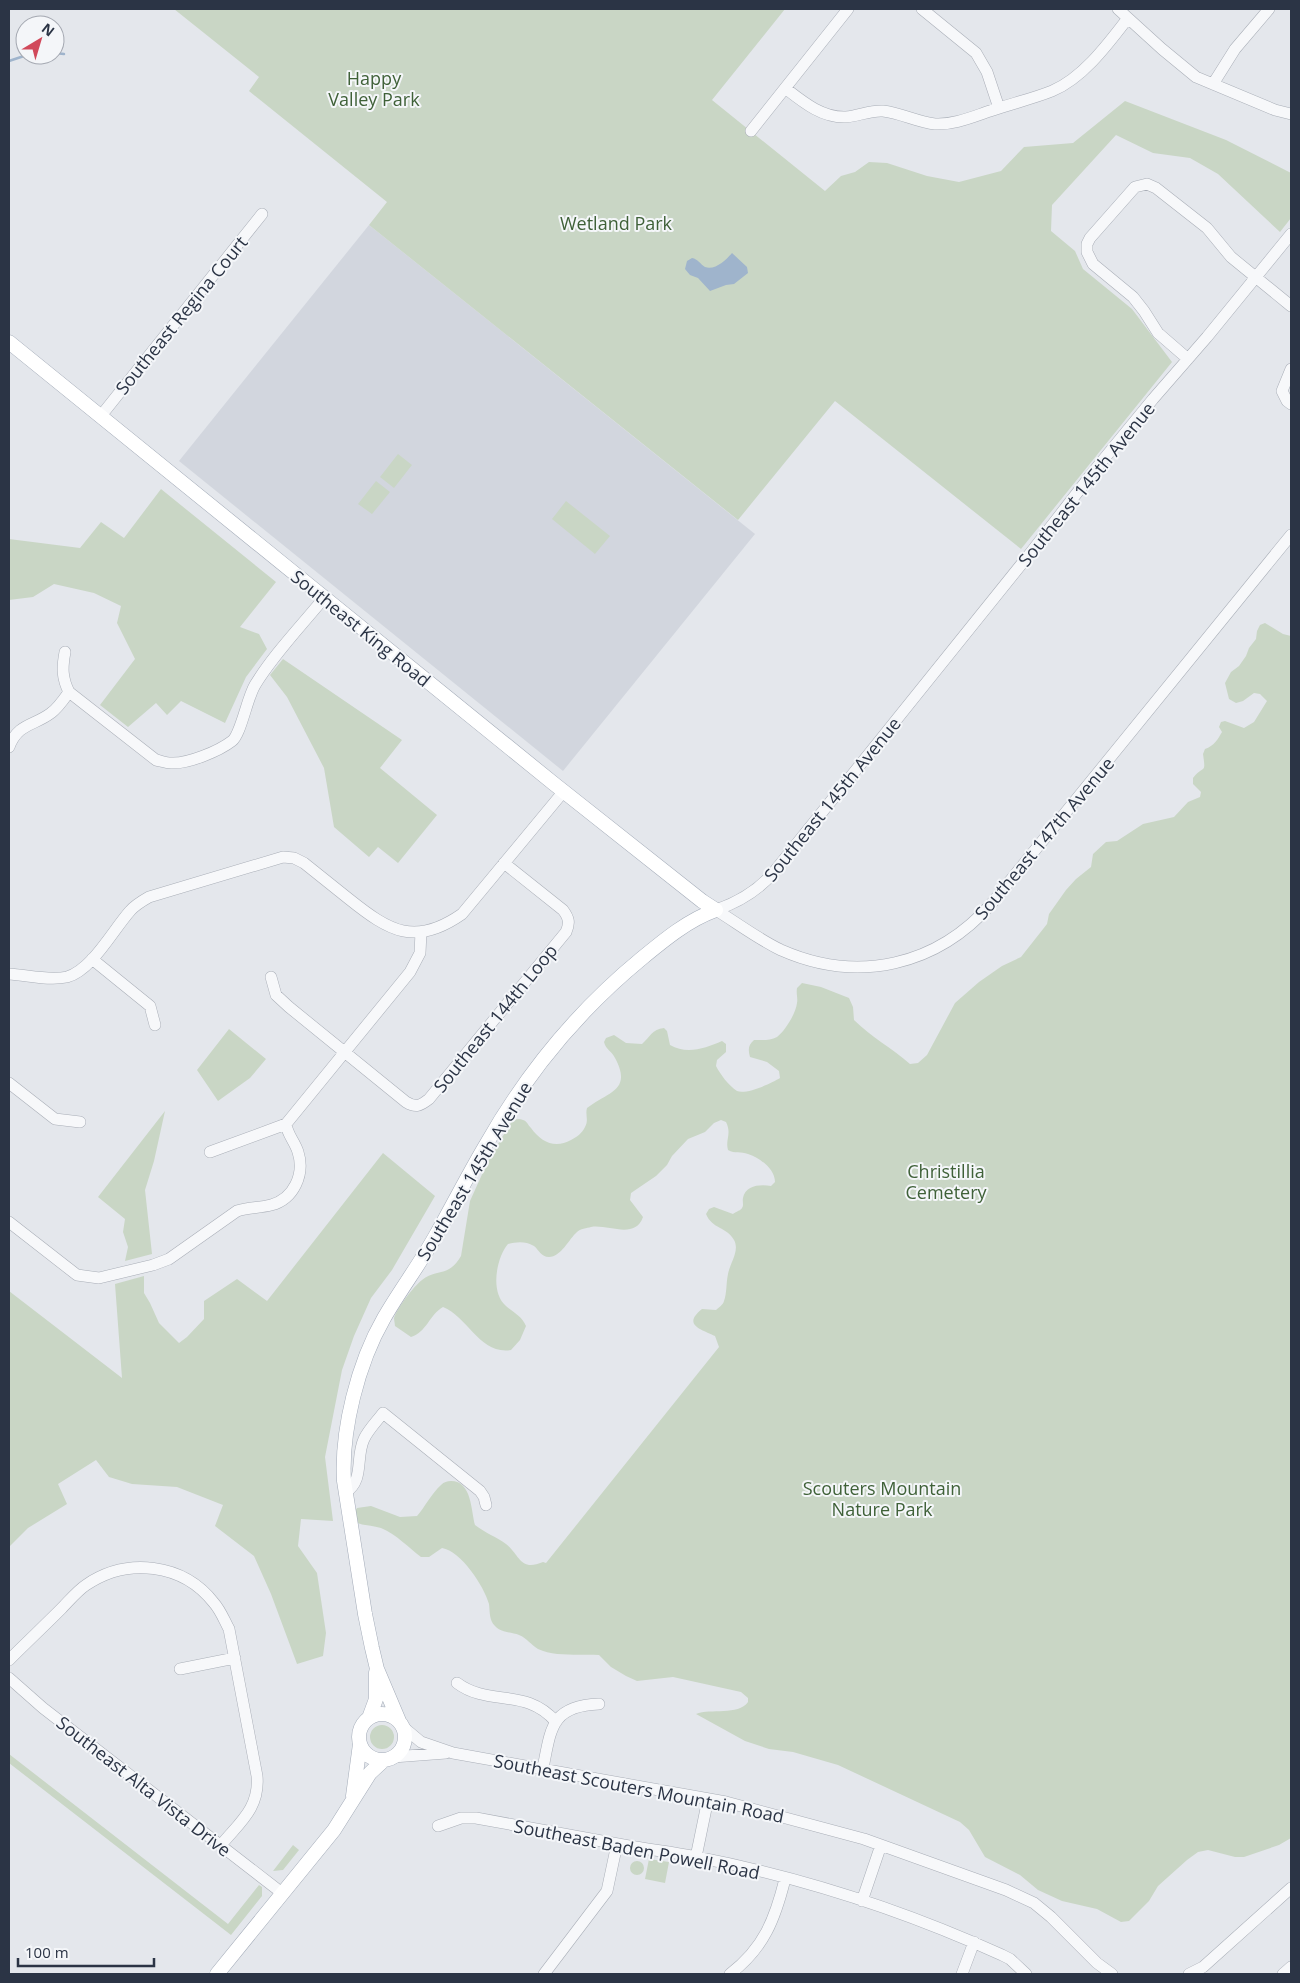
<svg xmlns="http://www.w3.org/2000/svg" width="1300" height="1983" font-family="'Open Sans',sans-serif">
	<rect width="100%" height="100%" fill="#e4e7ec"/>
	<path fill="#d2d6de" d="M369,225L755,534L563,771L179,461Z"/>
	<path fill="#c9d6c5" d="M174,9H785L712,100L825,191L841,176L855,172L869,162L887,163L927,176L959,182L1001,171L1024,147L1073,143L1125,101L1226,140L1291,173V218L1280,232L1218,174L1190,158L1153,153L1116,135L1052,205L1051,231L1075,251L1083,269L1132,309L1172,362L1021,549L835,401L738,520L369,225L387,202L249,91L259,77Z
		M398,454L412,465L394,488L380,477Z
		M376,481L390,492L372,514L358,504Z
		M161,489L276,582L240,627L259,634L267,649L246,677L225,723L181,701L167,715L156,703L128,727L100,705L135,659L117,623L121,606L94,593L54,584L33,597L9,600V539L80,548L101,522L124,538Z
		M566,501L610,536L595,554L552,519Z
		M1265,623L1283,634L1291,636V1838L1279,1845L1244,1857H1235L1208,1850L1198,1852L1187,1860L1158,1886L1149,1901L1129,1921L1121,1922L1097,1909L1062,1901L1038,1890L1020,1875L985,1857L969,1830L960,1822L838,1765L793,1752L769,1749L745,1741L696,1714C711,1708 738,1716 748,1702V1698L741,1692L673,1677L637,1681L626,1676L611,1667L599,1655C581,1654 555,1657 538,1649C531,1645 527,1638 519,1635C512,1632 501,1633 495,1626C489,1620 490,1612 489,1604C484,1586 461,1551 442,1548L429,1557H421C408,1547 397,1535 381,1528C371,1525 362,1526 353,1521V1514L357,1508L371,1506L400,1517L417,1516C425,1507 431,1494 441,1485C444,1482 447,1481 451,1481C472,1481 471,1511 475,1525C485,1533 497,1537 506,1544C520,1555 520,1572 543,1562L546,1563L719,1347L715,1336C701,1329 682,1325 702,1309L716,1310C719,1307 723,1305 724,1301C727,1293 726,1283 728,1274C730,1263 740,1251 734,1240C727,1227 712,1229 706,1214L709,1209L714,1207L733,1214C734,1213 740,1210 740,1210C745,1206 742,1203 743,1198C745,1185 761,1184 771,1186L775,1182C775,1169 760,1158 748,1154C741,1151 735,1154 728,1150C725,1140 732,1134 726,1122L721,1120L714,1123L705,1132L688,1139L672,1156L667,1165L656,1176L631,1193L630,1200L643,1217C635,1240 608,1224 591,1227C587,1228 580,1229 577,1232C569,1239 561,1257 549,1257C541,1257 539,1250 534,1246C525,1241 517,1242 508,1244C496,1258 490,1293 506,1306C514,1313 522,1316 526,1326L520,1340L511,1350C480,1355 468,1317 443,1307C430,1314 426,1333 411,1337L395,1326C395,1325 394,1319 394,1318C397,1308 414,1286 422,1280C437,1268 448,1278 461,1256L470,1201L489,1159L512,1121C516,1119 519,1118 523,1120C527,1121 528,1125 531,1128C541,1142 555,1149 571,1140C577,1137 582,1133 585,1127C589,1120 585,1115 587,1108C607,1092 633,1091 615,1058C612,1051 606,1050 604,1042L606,1038L614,1035L626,1043L642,1044C650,1037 652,1029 664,1028L667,1031L670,1045C687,1055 706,1048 722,1041L726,1044V1052L717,1060L716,1066C720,1074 729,1086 737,1091C746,1095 772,1083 780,1078L779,1071L767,1062L750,1057C748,1050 748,1045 754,1040C761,1040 770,1041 777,1037C785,1031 796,1013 797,1003C798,998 796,994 797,988L802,983L821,987L849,998L853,1007L854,1020C871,1037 892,1048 910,1064L918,1063L927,1055L955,1003L979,982L1002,966L1021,957L1047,924L1049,914L1066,890L1076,879L1091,867L1093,854L1106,842L1117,841L1143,824L1174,817L1188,802L1200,797L1201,792L1193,784V778C1204,764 1206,775 1203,754L1205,749C1214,746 1218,739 1222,732L1219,727L1221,722L1225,721L1244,728L1254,722L1267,701L1260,694L1254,693L1243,701L1236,703L1229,699L1225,683L1231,672L1239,666L1246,656L1249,648L1256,639L1257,631L1260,625Z
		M283,659L402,740L380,768L437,815L398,863L378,847L369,857L334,827L324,768L287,697L270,675Z
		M229,1029L266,1059L250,1078L218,1101L197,1070Z
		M165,1111L154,1161L145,1190L152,1254L125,1261L128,1247L123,1232L125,1219L98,1197Z
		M383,1153L435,1196L392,1270L371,1298L354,1336L342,1370L325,1457L333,1521L301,1519L298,1546L317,1573L326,1633L323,1656L297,1664L271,1594L254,1556L215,1526L223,1505L177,1487L132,1484L109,1477L96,1460L58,1484L67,1504L28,1528L9,1547V1291L122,1378L115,1284L144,1276V1293L150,1303L159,1323L179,1343L187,1337L204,1319V1301L237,1279L267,1301Z
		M370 1737a12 12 0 1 1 24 0a12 12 0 1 1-24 0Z
		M9,1754L228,1924L259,1885L262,1887V1896L231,1935L9,1763Z
		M293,1845L299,1850L283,1870L273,1871Z
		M649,1859L669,1862L665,1883L645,1879Z
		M630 1868a7 7 0 1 1 14 0a7 7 0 1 1-14 0Z"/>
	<path fill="#9fb4cc" d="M732,253L747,267L748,273L734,284L726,285L710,291L698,278L690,275L685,269L687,261L692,258C698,259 700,264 705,267C715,271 727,259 732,253Z"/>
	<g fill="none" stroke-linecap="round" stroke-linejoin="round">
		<path stroke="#9fb4cc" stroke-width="2.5" d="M55,53L64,54
			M9,61L27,55"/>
		<g stroke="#a9aeb7" stroke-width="12">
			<path id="minor" d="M922,9L976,53L987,72L999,108
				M1118,9L1162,49L1196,77L1275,110L1291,114
				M1213,84L1235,49L1269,9
				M785,88C803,102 822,118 846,117C858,116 871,110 883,111C901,113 917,122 935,124C954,125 972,117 990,111C1010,104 1032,99 1052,91C1083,78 1108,44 1128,18
				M751,131L848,9
				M1188,359L1158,333L1144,311L1133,297L1093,264L1087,252V244L1090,238L1135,187L1147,184L1156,188L1207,228L1231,257L1291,306
				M1291,369L1282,391L1287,401L1291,404
				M100,417L262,214
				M65,652C62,668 62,678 69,692
				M9,747C18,723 34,726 51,713C58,708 64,699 69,692L156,760C161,761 166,763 171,763C188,764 219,751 232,741C241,734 247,698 255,685C273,655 302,625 324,598
				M716,910C739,902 758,891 774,872L1032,551L1094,471L1153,399L1207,337L1291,234
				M716,910C737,923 758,939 781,950C858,984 937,966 992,903L1291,535
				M92,959L150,1006L155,1025
				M9,974C27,975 49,981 67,977C92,970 113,930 130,911C135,905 142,901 149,897L283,857L294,858L304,863C319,875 334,887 349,899C389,931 415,947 462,914L564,791
				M271,977L276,995L289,1007L406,1102C416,1108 420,1106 429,1099L566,932C570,923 569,918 563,910L504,863
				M9,1083L55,1119L80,1122
				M210,1152L286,1124
				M9,1222L77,1275L99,1278L153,1265L169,1259L237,1211C248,1207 260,1208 271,1205C294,1199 305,1174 298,1152C295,1142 287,1134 286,1124L410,972L420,953L421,932
				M345,1493C365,1480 355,1458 364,1439C368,1430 377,1421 383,1413L480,1491L484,1497L486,1505
				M9,1660C26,1643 44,1626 61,1609C69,1601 77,1591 86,1585C127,1557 183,1563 214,1603C221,1611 224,1620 229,1629L257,1776C260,1808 239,1823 221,1845
				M180,1669L235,1658
				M9,1678L43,1708L282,1893
				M457,1683C489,1707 526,1687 556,1722
				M402,1726L421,1742L453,1753L726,1802L864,1839L1006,1890L1034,1903L1051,1917L1097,1963L1112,1974
				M393,1757L446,1753
				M543,1768C551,1728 551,1706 599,1704
				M438,1826L461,1818H476C527,1827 578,1837 629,1846C651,1850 674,1852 696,1857C801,1877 905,1911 1002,1955L1010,1959L1026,1974
				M696,1857L708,1799
				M862,1901L881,1845
				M544,1974L607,1891L617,1844
				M730,1974C764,1948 775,1919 785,1879
				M962,1974L974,1942
				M1189,1974L1203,1967L1291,1888
				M1283,1974L1291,1967"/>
		</g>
		<g stroke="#a3abb8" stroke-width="15">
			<path id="major" d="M9,342L553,783L702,901L716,910
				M359 1737a23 23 0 1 1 46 0a23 23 0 1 1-46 0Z
				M369,1718L376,1699V1672
				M399,1721L377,1669L372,1648L365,1614L344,1481C341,1430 358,1363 384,1318C400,1290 420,1264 436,1235C453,1205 469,1173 487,1143C527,1073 579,1010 641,959C664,940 688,920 716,910
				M353,1796L360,1744
				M217,1974L334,1830L370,1773L384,1760"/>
		</g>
		<use href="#minor" stroke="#f7f8fa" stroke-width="11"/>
		<use href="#major" stroke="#fff" stroke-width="14"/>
	</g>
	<g text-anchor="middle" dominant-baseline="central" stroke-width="4" stroke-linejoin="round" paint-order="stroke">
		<g font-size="18" fill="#3f6138" stroke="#f4f6f9">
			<text x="374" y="78">Happy<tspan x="374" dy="21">Valley Park</tspan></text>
			<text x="616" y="223">Wetland Park</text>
			<text x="946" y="1171">Christillia<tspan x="946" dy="21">Cemetery</tspan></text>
			<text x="882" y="1488">Scouters Mountain<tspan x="882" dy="21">Nature Park</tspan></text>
		</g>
		<g font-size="18" fill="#2b3445" stroke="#f4f6f9">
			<text transform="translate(181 315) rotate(-51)">Southeast Regina Court</text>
			<text transform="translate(1086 484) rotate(-51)">Southeast 145th Avenue</text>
			<text transform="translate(361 628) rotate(39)">Southeast King Road</text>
			<text transform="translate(832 799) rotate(-51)">Southeast 145th Avenue</text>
			<text transform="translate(1044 838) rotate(-50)">Southeast 147th Avenue</text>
			<text transform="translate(495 1018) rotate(-51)">Southeast 144th Loop</text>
			<text transform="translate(474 1171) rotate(-59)">Southeast 145th Avenue</text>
			<text transform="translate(144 1786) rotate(38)">Southeast Alta Vista Drive</text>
			<text transform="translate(639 1788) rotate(11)">Southeast Scouters Mountain Road</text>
			<text transform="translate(637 1849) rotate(11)">Southeast Baden Powell Road</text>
		</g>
	</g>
	<rect width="1300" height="1983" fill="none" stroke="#2b3445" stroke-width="20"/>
	<g transform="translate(40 40) rotate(38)"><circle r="24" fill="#f4f6f9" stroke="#a4a8b1"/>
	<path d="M0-4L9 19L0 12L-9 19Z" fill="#d1495b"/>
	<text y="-8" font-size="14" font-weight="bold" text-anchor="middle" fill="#2b3445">N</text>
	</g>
	<path d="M18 1958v8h136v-8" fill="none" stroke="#2b3445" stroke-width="2.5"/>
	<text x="25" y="1958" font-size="15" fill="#2b3445" stroke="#f4f6f9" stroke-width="4" paint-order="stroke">100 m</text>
</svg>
